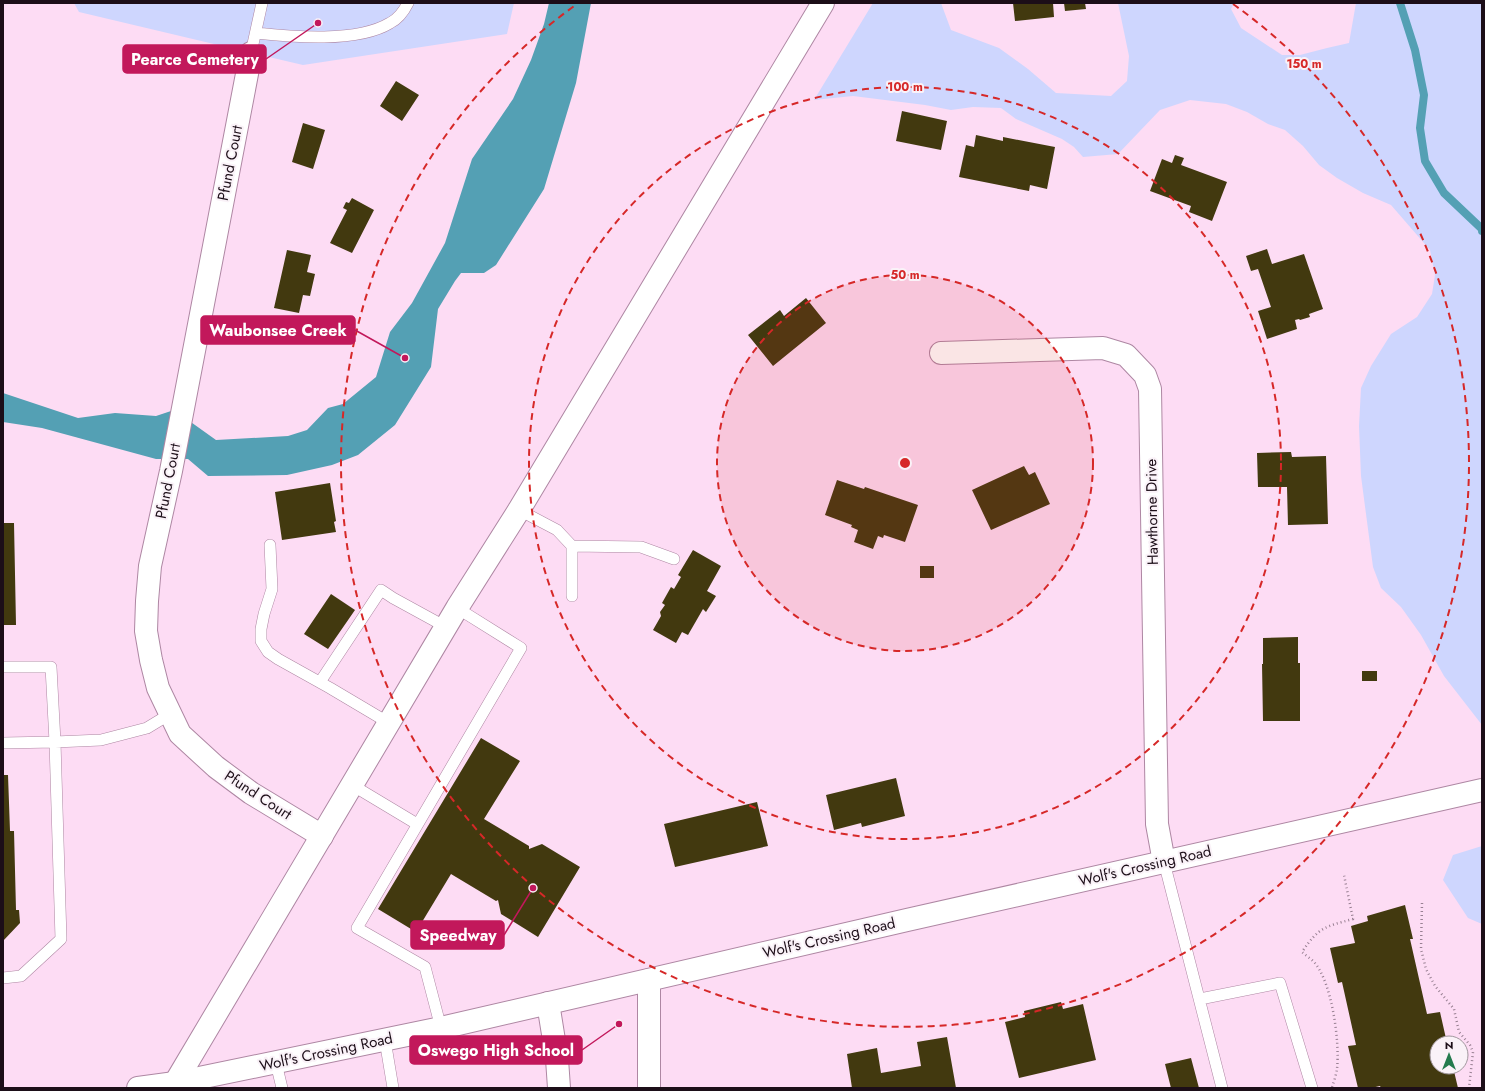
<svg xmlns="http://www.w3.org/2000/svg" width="1485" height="1091" font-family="Jost,sans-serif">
	<rect width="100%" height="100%" fill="#fddcf4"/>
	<path fill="#ced6fe" d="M74,3H514L507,34L303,65L79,12Z
		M873,3H941L951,30L999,48L1028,69L1056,93L1111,96L1127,81L1129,56L1118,3H1234L1231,9L1241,28L1282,55H1300L1327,48L1349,43L1356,3H1482V725L1444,676L1421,635L1401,607L1381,588L1373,567L1361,476L1359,426L1361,388L1371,366L1391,334L1417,317L1432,294L1435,275L1430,250L1391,205L1363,193L1337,178L1319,165L1303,146L1285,130L1268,124L1247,112L1226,104L1190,100L1160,110L1118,154L1083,157L1074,147L1062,139L1016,119L1001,108L973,107L951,110L925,105L853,96L814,100Z
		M1482,846V924L1468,918L1443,880L1453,855Z"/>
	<path fill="#54a0b4" d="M549,3H591L576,83L544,189L496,265L484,273H461L455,281L438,309L431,367L395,425L358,455L332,465L287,475L208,476L188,459H156L42,428L3,422V393L78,418L115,413L156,416L174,410L216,440L288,436L307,430L328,408L343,404L376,377L390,332L412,303L445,243L472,159L513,99L531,60L544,24Z"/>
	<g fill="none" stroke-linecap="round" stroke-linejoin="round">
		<path stroke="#54a0b4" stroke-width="8" d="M1400,3L1415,50L1424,95L1420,128L1425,161L1444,193L1482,229V231"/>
	</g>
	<path fill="#42390f" d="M1013,3H1053L1054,17L1015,21Z
		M1064,3H1085L1086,9L1065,11Z
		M396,81L419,95L402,121L380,106Z
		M902,111L947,121L941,150L896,141Z
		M303,123L325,130L313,169L292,162Z
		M976,135L1003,141V137L1055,147L1047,189L1030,185L1029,191L959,177L966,145L974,147Z
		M1175,155L1184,158L1181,165L1227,182L1212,221L1189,212L1191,206L1150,191L1162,159L1172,163Z
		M352,198L374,210L352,253L330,243L347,210L343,208L346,202L349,203Z
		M1267,249L1272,264L1304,254L1323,309L1309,314L1310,317L1300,320L1299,319L1295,320L1297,329L1267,339L1258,311L1271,307L1258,269L1251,271L1246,256Z
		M287,250L311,255L307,272L315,274L310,296L303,295L299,313L274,308Z
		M806,298L826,323L773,366L748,335L780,310L784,316Z
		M1291,452L1292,457L1326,456L1328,524L1288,525L1287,487H1258L1257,453Z
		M1024,466L1029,475L1035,472L1050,504L991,530L972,490Z
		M837,480L864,489L865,487L918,505L905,542L884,535L883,538L878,536L873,549L854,542L858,530L851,527L852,525L825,515Z
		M330,483L336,521L334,522L336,532L282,540L275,492Z
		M3,523H14L16,625H3Z
		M693,550L721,566L707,591L716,596L706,612L703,609L688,635L682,632L676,643L653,630L661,616L660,612L665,605L662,603L671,587L674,589L681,577L678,575Z
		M920,566H934V578H920Z
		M331,594L355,610L328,649L304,634Z
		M1298,637V663H1300V721H1263L1262,664H1263V638Z
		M1362,671H1377V681H1362Z
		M481,738L520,761L484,819L529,846V849L542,844L580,867L538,937L501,914L498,900L496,901L451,874L416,932L378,909Z
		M3,775H8L10,831H14L16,910H19L20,923L3,941Z
		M896,778L905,816L862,827L861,823L834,830L826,795Z
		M757,802L768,846L675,867L664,824Z
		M1405,905L1413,939H1410L1427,1014L1440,1012L1447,1043H1437V1067H1453L1458,1088H1381L1380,1086L1371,1088H1358L1348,1046L1356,1045L1342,982L1338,983L1330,948L1355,943L1351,926L1368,921L1367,916Z
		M1061,1002L1063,1009L1083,1004L1096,1060L1019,1078L1005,1022L1025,1017L1024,1011Z
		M947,1037L956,1088H852L847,1054L877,1048L881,1073L921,1066L917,1042Z
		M1191,1058L1199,1088H1171L1165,1064Z"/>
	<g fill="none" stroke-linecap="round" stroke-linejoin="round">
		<g stroke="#ae87a3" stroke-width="12">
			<path id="service" d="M256,33C292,37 357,43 390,23C398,19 404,11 408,3
				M251,53L262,3
				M519,510L557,530L572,546V596
				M270,545L272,589L264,614L261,629V641L268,652L278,659L330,688L389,723
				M572,546L641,547L674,559
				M3,667H51L55,742L3,743
				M320,682L381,590L393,598L446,627
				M352,785L417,824
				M1164,862L1222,1088
				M3,978L21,976L61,939L55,742L101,740L147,728L170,714
				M1200,999L1280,983L1312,1088
				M441,1028L425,967L357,928L521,648L457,608
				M385,1040L393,1088
				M276,1063L282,1088"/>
		</g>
		<g stroke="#ae87a3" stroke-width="24">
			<path id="minor" d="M251,53L171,471L150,566L147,601L146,631L151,660L158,688L180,734L216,767L251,793L322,836
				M941,353L1103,348L1126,355L1145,375L1150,389L1157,824L1164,862
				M649,980V1088
				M548,1003L557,1059L559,1088"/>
		</g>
		<g stroke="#ae87a3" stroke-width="24">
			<path id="secondary" d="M138,1088L175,1083L441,1028L907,920L1482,790"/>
		</g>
		<g stroke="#ae87a3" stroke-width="24">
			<path id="primary" d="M172,1088L457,608L519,510L823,3"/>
		</g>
		<path stroke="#998193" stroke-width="2.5" stroke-dasharray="1 3" stroke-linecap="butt" d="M1422,903L1421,949L1426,969L1435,986L1454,1009L1459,1032L1470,1045L1473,1052L1469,1088
			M1332,1087C1334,1082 1336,1075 1337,1069C1340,1042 1332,982 1314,962C1310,958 1305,955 1302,952C1319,927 1324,927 1353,919L1344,875"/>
		<use href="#service" stroke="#fff" stroke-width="11"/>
		<use href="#minor" stroke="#fff" stroke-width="22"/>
		<use href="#secondary" stroke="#fff" stroke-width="22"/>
		<use href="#primary" stroke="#fff" stroke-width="22"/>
	</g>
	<circle cx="905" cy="463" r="188" fill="#d62828" fill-opacity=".12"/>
	<g fill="none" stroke="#d62828" stroke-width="2" stroke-dasharray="7 5">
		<circle cx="905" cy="463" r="188"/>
		<circle cx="905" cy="463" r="376"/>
		<path d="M1233 4A564 564 0 1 1 577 4"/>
	</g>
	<g text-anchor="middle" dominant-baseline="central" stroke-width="4" stroke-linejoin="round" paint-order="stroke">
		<g font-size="15" fill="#1c0e18" stroke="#faf2f8">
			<text transform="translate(230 163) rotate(-79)">Pfund Court</text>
			<text transform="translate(168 481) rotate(-79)">Pfund Court</text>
			<text transform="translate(1152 512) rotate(-91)">Hawthorne Drive</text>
			<text transform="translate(258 795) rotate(33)">Pfund Court</text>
			<text transform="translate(1145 866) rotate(-13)">Wolf's Crossing Road</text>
			<text transform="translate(829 938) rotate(-13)">Wolf's Crossing Road</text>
			<text transform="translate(326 1052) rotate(-12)">Wolf's Crossing Road</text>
		</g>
	</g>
	<circle cx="905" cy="463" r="6" fill="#d62828" stroke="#faf2f8" stroke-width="2"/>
	<g font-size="12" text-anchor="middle" font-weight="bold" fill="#d62828" stroke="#faf2f8" stroke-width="4" stroke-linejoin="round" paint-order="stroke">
		<text x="1304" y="68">150 m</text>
		<text x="905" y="91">100 m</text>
		<text x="905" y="279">50 m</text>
	</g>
	<path fill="none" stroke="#c2185b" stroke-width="1.5" d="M318 23L266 59M405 358L355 330M533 888L504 935M619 1024L582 1050"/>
	<g fill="#c2185b" stroke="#faf2f8" stroke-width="1.5">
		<circle cx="318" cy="23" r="4"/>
		<circle cx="405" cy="358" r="4"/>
		<circle cx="533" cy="888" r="4"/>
		<circle cx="619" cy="1024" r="4"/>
	</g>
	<g fill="#c2185b" stroke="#c2185b" stroke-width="1.5">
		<rect x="123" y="45" width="143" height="28" rx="4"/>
		<rect x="201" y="316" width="154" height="28" rx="4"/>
		<rect x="411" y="921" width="93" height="28" rx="4"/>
		<rect x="410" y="1036" width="172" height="28" rx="4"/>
	</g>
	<g font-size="16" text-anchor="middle" font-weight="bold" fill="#fff">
		<text x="195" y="65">Pearce Cemetery</text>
		<text x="278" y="336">Waubonsee Creek</text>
		<text x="458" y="941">Speedway</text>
		<text x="496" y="1056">Oswego High School</text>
	</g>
	<rect width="1485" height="1091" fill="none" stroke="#1c0e18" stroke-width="8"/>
	<g transform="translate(1449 1055)"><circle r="19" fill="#faf2f8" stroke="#a1979e"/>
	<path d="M0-3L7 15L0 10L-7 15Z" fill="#247b4e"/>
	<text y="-6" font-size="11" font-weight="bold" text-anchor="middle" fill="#1c0e18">N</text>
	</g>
</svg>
